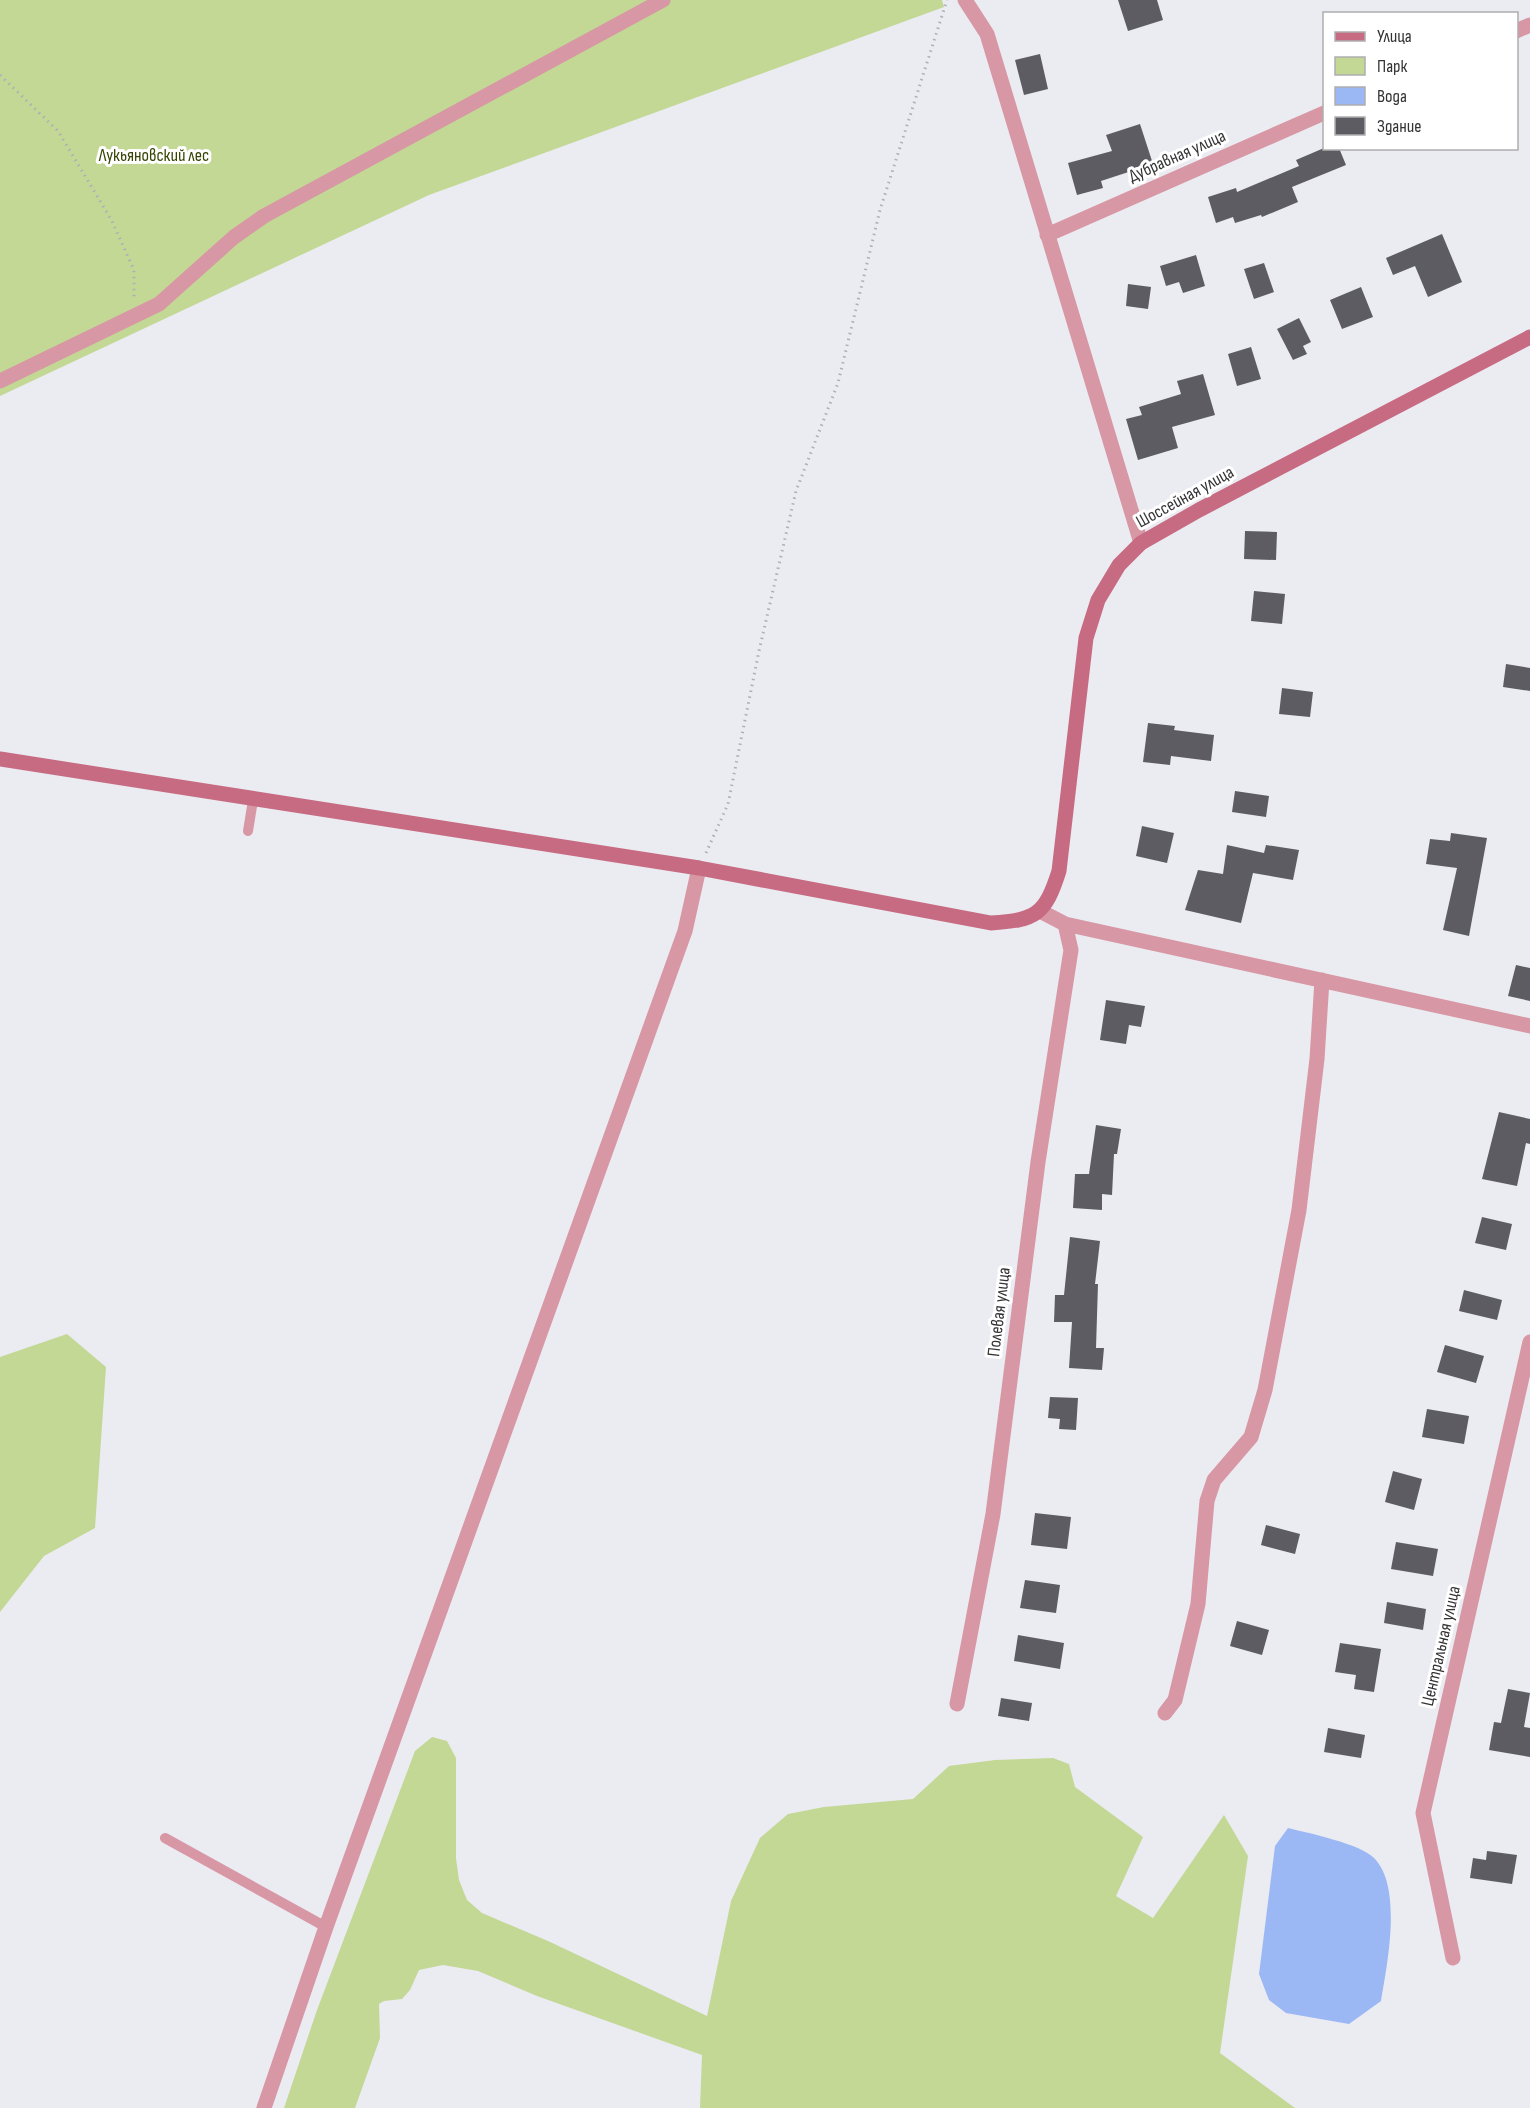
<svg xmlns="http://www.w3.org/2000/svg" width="1530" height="2108" font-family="'Sofia Sans Condensed',sans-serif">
	<rect width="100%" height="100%" fill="#ebebf2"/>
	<path fill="#c3d895" d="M0,0H942L944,7L429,195L0,396Z
		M67,1334L106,1367L95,1528L44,1556L0,1612V1357Z
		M432,1737L447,1741L456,1758V1858L459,1880L467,1900L482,1913L548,1941L707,2016L731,1901L760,1838L788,1814L824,1807L913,1799L949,1766L995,1760L1053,1758L1069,1764L1075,1787L1143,1837L1116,1896L1153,1918L1224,1815L1248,1856L1220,2053L1295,2108H700L702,2055L537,1996L478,1971L443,1965L419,1970L410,1990L402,1999L384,2001L379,2004L380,2038L355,2108H284L317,2010L415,1751Z"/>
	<path fill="#9bb8f4" d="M1288,1828C1308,1833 1361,1844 1374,1858C1403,1887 1387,1965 1381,2001L1349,2024L1286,2013L1269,2000L1259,1974L1275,1846Z"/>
	<path fill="#5c5c62" d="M1118,0H1157L1163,20L1128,31Z
		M1040,54L1048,89L1024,95L1015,60Z
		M1140,124L1153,164L1101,181L1103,188L1077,195L1068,163L1112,151L1106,135Z
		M1324,148H1339L1346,165L1292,187L1298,202L1262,217L1261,215L1235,223L1233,217L1216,223L1208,197L1236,188L1237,192L1299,166L1296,160Z
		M1442,234L1462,282L1428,297L1415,266L1393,275L1386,258Z
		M1196,255L1205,286L1183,293L1179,282L1166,286L1160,266Z
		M1264,263L1274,292L1254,299L1244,269Z
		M1128,284L1151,287L1148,309L1126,306Z
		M1361,287L1373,317L1342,329L1330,300Z
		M1299,318L1311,342L1303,346L1307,354L1293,360L1277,329Z
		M1251,347L1261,379L1237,386L1228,354Z
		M1203,374L1215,415L1172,427L1178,448L1138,460L1126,419L1142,415L1139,407L1181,394L1177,381Z
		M1245,531L1277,532L1276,560L1244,559Z
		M1254,591L1285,594L1282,624L1251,621Z
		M1506,664L1530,668V691L1503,687Z
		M1282,688L1313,692L1310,717L1279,714Z
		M1148,723L1175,726L1174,730L1214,735L1211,761L1171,756L1170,765L1143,762Z
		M1235,791L1269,796L1266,817L1232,812Z
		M1142,826L1174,833L1167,863L1136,856Z
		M1451,833L1487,838L1469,936L1443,930L1457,868L1426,864L1430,839L1450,841Z
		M1227,845L1264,853L1266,845L1299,850L1293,880L1253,873L1241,923L1185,910L1198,870L1223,874Z
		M1516,965L1530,968V1001L1508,996Z
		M1106,1000L1145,1006L1141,1027L1129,1025L1126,1044L1100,1040Z
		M1499,1112L1530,1119V1144L1526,1143L1517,1186L1482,1179Z
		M1096,1125L1121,1129L1117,1154H1114L1112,1195L1102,1194V1210L1073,1208L1075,1174H1089Z
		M1482,1217L1512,1224L1506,1250L1475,1243Z
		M1070,1237L1100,1241L1095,1284H1098L1096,1348H1104L1102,1370L1069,1368L1072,1322H1054L1055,1295H1064Z
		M1464,1290L1502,1300L1497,1320L1459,1311Z
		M1445,1345L1484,1356L1476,1383L1437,1372Z
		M1050,1397L1078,1398L1076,1430L1059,1429L1060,1419L1048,1418Z
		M1427,1409L1469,1416L1464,1444L1422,1437Z
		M1393,1471L1422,1479L1414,1510L1385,1502Z
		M1035,1513L1071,1517L1067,1549L1031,1545Z
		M1266,1525L1300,1534L1295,1554L1261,1545Z
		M1396,1542L1438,1549L1433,1576L1391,1569Z
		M1025,1580L1060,1585L1056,1613L1020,1608Z
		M1387,1602L1426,1609L1423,1630L1384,1623Z
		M1237,1621L1269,1630L1262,1655L1230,1646Z
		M1018,1635L1064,1643L1060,1669L1014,1661Z
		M1340,1643L1381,1649L1374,1692L1354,1689L1356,1675L1335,1672Z
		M1508,1689L1530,1693L1524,1727L1530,1728V1757L1489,1750L1494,1722L1501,1723Z
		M1001,1698L1032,1703L1029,1721L998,1716Z
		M1328,1728L1365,1735L1361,1758L1324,1752Z
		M1487,1851L1517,1855L1512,1884L1470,1878L1473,1858L1486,1860Z"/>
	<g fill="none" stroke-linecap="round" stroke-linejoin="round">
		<path stroke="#afafb5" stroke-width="3" stroke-dasharray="1.5 4.5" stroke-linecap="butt" d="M0,75L58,131L112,221L134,270V299
			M706,853L728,804L759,651L796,491L838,383L880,210L947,0"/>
		<path stroke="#d797a4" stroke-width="10" d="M248,831L253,800
			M165,1838L326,1927"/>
		<path stroke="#d797a4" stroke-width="15" d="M965,0L987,34L1141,543
			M1516,31L1530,25
			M1047,235L1324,113
			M0,381L159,304L234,237L264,216L663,0
			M1040,911L1065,924L1530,1026
			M957,1704L993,1514L1038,1162L1071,950L1065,924
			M1165,1713L1175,1700L1198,1604L1207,1501L1214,1480L1251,1437L1265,1390L1299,1210L1317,1059L1322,980
			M1453,1958L1423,1813L1530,1342
			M264,2108L326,1927L685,931L699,868"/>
		<path stroke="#c76b82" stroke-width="15" d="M0,759L699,868L991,923C1036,920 1045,915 1059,871L1086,638L1098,600L1119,565L1141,543L1199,510L1530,337"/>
	</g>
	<g text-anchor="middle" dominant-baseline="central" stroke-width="6" stroke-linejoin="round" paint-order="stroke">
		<g font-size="18" fill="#364504" stroke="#fff">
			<text x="154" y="155">Лукьяновский лес</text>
		</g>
		<g font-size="18" fill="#343436" stroke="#fff">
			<text transform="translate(1177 156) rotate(-24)">Дубравная улица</text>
			<text transform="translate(1185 497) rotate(-29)">Шоссейная улица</text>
			<text transform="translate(999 1312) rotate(-83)">Полевая улица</text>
			<text transform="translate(1441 1646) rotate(-77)">Центральная улица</text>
		</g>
	</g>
	<rect x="1323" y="12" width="195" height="138" fill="#ffffff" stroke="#aeaeaf" stroke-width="1.5"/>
	<rect x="1335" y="32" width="30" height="9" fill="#c76b82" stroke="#aeaeaf" stroke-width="1.5"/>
	<text x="1377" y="42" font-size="18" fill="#343436">Улица</text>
	<rect x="1335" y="57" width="30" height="18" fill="#c3d895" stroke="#aeaeaf" stroke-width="1.5"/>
	<text x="1377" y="72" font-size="18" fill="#343436">Парк</text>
	<rect x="1335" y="87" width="30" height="18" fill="#9bb8f4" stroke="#aeaeaf" stroke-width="1.5"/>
	<text x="1377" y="102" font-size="18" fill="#343436">Вода</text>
	<rect x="1335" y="117" width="30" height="18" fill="#5c5c62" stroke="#aeaeaf" stroke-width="1.5"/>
	<text x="1377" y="132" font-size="18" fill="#343436">Здание</text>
</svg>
